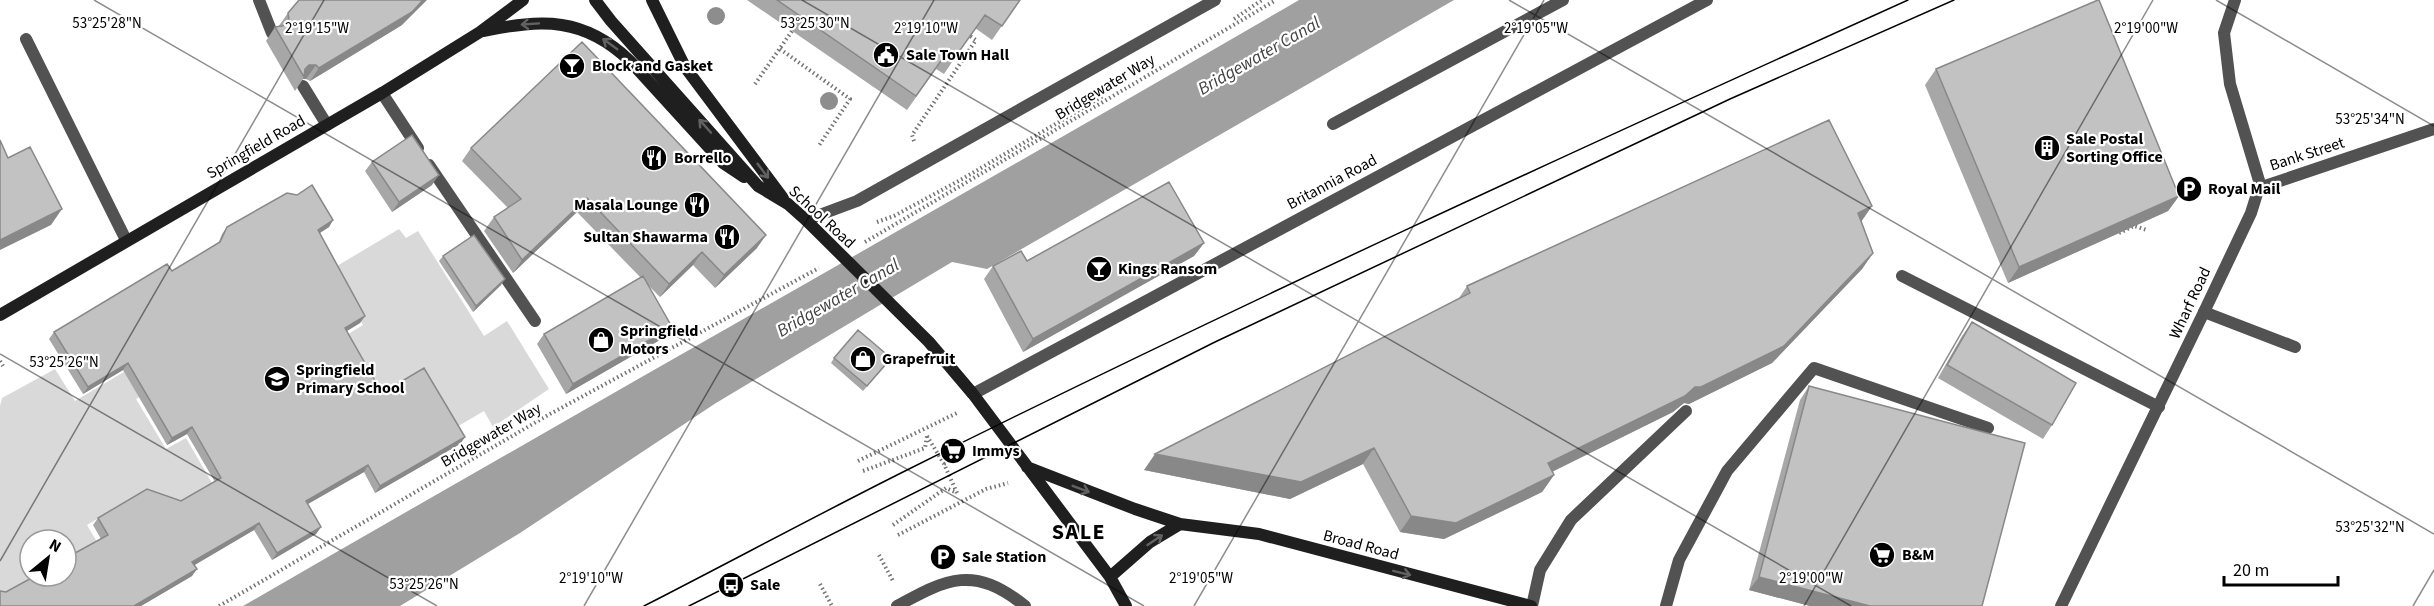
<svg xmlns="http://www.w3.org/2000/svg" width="2434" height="606" font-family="'Source Sans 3',sans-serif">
	<rect width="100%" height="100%" fill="#fff"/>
	<path fill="#d9d9d9" d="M399,229L406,238L418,231L484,336L507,321L549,389L493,427L484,411L455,428L378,396L345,336L363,325L332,269Z
		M159,351L174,375L136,399L166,449L186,438L212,483L178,503L145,491L87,525L97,542L66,559V540H30V576H37L0,596V406L2,398L55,369L75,401Z"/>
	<path fill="#a0a0a0" d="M1299,0H1454L987,269L952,262L716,403L520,533L400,606H243C594,403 948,204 1299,0Z"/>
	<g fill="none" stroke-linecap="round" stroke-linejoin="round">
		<path stroke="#747474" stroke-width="4" stroke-dasharray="1.5 3" stroke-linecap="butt" d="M1234,19L1262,0
			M780,49L850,99L818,147
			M755,84L792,31
			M914,141L912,135L976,40L970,36
			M877,222L894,216L964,178L1103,96
			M2119,233L2134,226L2147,230
			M865,242L1276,0
			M0,361L3,366
			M927,436L944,464L957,493
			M858,461L957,413
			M944,464L966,453
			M863,471L925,448L927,436
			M893,525L946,488L957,493
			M898,535L986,489L1008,483
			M879,555L893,581
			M820,584L832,606
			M219,606L550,414L819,268"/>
		<path stroke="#525252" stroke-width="12" d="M259,0L272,33
			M26,39L126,240
			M303,86L327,125
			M382,93L418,148
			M1333,124L1563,0
			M429,165L535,321
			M1902,276L2159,407
			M2204,312L2295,347
			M897,606C948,578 974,565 1025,606
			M1532,606L1540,570L1571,520L1686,411
			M1666,606L1679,560L1727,471L1814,368L1988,428"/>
		<path stroke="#525252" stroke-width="12" d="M2259,188L2434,129
			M806,220L857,201L1215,0
			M973,394L1707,0
			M2061,606L2204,312L2251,213L2260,184L2230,84L2224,33L2235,0"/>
		<path stroke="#1f1f1f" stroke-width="12" d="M595,0L611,21L758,186L788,204L806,220L929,342L973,394L1110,577L1126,606
			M652,0L685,67L783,198
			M483,31C543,19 584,17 630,61L723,163L744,177
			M0,315L382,93L480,32L523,0
			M1027,467L1135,509L1180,524
			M1110,577L1150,542L1180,524L1259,534L1531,606"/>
		<path stroke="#000" stroke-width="1.5" d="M644,606C732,561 819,514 907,470C1237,305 1572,152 1908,0
			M689,606L1215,342L1730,99L1954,0"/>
	</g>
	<g fill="#8d8d8d">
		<circle cx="716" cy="16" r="9"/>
		<circle cx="829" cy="101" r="9"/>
	</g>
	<path fill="#a7a7a7" d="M747,0H1020L992,40L975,28L944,74L936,69L907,110Z
		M288,13L402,25L310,81L306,79H303L295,91L266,41L275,27H278Z
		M1936,69L2179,196L2168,211L2008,283L1925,85Z
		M471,148L757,248L715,288L693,265L660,297L649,286L665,337L566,394L537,344L544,334L641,278L577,212L513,273L484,231L494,217L508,208L462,161Z
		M372,162L432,185L392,212L365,171Z
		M1872,206L1861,221L1873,253L1862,269L1772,363L1689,404L1684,403L1673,412L1552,472L1554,475L1542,492L1444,539L1400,532L1363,464L1290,499L1144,470L1459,298L1467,286Z
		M333,220L329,227L320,233L365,316L360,323L347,331L382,393L465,437L460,444L375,493L364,472L307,504L321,527L316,534L272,560L254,530L194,565L192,576L141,606H0L6,592L101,539L93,525L98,518L181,501L215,482L187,434L167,445L123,370L83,394L49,339L54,332L172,271L218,244L222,234L227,227Z
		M1204,243L1194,256L1023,352L984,279L993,266L1027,261Z
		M443,256L501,285L473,312L439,261Z
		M1972,322L2052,425L2043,439L1938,378L1962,336Z
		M834,358L888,363L863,391L831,363Z
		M1809,386L1982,606H1810L1749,590L1800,400Z"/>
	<path fill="#888" d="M423,0H427L402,25L310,81L319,68Z
		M309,65H316L306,79H303L304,77L302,74Z
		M439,175L432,185L392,212L399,202Z
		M2179,196L2168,211L2008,283L2019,267Z
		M587,198L577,212L513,273L522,260Z
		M1872,206L1861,222L1858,213Z
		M62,209L51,225L0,250V240Z
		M333,220L329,227L313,237L318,230Z
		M766,235L757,248L715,288L724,275Z
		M1204,243L1194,256L1023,352L1033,339Z
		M702,252L693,265L660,297L669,284Z
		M1873,253L1862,269L1772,363L1689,404L1684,403L1673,412L1537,479L1548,463L1695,387Z
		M505,279L501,285L473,312L476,306Z
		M365,316L360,323L340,335L345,328Z
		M672,327L665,337L566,394L573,384Z
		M128,363L123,370L83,394L88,387Z
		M192,427L187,434L167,445L172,438Z
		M465,437L460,444L375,493L380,486Z
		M1374,448L1363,464L1290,499L1144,470L1155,454Z
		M368,465L364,472L301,508L306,501Z
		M1554,475L1542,492L1444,539L1400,532L1411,516Z
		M259,523L254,530L188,569L192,562Z
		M321,527L316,534L272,560L277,553Z
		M197,569L192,576L141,606H134Z
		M1759,577L1870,606H1810L1749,590Z"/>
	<path fill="#c2c2c2" stroke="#888" stroke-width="1.5" d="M299,0H423L412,12L319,68L316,65H309L305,69L304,77L275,27L287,25L289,20L288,13Z
		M777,0H1020L1002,26L985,15L953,60L945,55L916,96Z
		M2098,0H2099L2179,196L2019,267L1936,69Z
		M582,42L766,235L724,275L702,252L669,284L587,198L522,260L494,217L521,199L471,148Z
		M1829,120L1872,206L1858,213L1873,253L1784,346L1701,387H1695L1685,396L1548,463L1554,475L1456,523L1411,516L1374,448L1301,482L1155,454L1470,293L1467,286Z
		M412,135L439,175L399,202L372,162Z
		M0,140L8,158L30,147L62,209L0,240Z
		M1169,182L1204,243L1033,339L993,266L1021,251L1027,261Z
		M312,185L333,220L318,230L365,316L345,328L382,393L424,368L465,437L380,486L368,465L306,501L321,527L277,553L259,523L192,562L197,569L134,606H0V591L6,592L35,576H66V558L108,535L98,518L147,489L181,501L221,478L192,427L172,438L128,363L88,387L54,332L167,264L172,271L220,242L227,227L287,193L297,195Z
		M474,235L505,279L476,306L443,256Z
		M643,276L672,327L573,384L544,334Z
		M1972,322L2076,383L2052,425L1947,365Z
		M858,330L891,358L867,386L834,358Z
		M1809,386L2025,443L1982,606H1870L1759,577Z"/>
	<defs><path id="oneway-shaft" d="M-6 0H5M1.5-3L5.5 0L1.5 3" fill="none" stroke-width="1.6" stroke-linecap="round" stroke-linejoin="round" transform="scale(1.5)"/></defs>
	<g stroke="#626262">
		<use href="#oneway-shaft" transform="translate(530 24) rotate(176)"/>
		<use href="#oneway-shaft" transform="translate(610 44) rotate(-144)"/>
		<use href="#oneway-shaft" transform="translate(705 126) rotate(-132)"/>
		<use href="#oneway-shaft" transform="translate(763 171) rotate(53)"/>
		<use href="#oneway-shaft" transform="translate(1081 489) rotate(21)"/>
		<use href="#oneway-shaft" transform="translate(1155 540) rotate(-34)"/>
		<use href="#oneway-shaft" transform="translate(1402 573) rotate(14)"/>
	</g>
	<path fill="none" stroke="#000" stroke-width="1.5" stroke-opacity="0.45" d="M94,0L1144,606M802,0L1851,606M1509,0L2434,534M2216,0L2434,126M0,354L437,606M0,561L324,0M584,606L934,0M1194,606L1544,0M1804,606L2153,0M2413,606L2434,570"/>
	<defs>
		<g id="civic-disc" transform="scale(1.35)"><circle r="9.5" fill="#000" stroke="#fff"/><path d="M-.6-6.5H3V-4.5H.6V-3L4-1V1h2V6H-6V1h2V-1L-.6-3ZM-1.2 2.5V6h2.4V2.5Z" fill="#fff"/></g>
		<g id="bar-disc" transform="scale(1.35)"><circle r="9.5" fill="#000" stroke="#fff"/><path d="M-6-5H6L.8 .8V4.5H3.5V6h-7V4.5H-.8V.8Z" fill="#fff"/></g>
		<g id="building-disc" transform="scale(1.35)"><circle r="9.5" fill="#000" stroke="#fff"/><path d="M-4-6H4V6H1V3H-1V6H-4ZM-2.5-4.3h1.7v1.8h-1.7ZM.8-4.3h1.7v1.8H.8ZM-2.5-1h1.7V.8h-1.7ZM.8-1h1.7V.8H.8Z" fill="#fff"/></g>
		<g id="restaurant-disc" transform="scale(1.35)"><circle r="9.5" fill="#000" stroke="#fff"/><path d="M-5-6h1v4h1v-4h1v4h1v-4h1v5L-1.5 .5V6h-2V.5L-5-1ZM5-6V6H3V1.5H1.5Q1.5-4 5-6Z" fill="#fff"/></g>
		<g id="parking-disc" transform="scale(1.35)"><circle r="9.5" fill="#000" stroke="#fff"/><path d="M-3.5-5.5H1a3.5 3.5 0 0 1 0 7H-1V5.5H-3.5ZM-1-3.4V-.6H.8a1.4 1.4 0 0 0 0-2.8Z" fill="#fff"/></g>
		<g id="shop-disc" transform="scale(1.35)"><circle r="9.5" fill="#000" stroke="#fff"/><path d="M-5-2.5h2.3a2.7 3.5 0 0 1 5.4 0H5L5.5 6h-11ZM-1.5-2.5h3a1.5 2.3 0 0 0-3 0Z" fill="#fff"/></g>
		<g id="school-disc" transform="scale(1.35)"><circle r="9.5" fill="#000" stroke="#fff"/><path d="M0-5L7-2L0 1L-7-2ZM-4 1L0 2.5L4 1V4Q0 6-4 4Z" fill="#fff"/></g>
		<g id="supermarket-disc" transform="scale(1.35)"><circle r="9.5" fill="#000" stroke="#fff"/><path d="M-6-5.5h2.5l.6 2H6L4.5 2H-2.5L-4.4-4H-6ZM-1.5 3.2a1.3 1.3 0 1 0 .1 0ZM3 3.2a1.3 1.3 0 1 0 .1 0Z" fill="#fff"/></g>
		<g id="bus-disc" transform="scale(1.35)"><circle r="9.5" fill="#000" stroke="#fff"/><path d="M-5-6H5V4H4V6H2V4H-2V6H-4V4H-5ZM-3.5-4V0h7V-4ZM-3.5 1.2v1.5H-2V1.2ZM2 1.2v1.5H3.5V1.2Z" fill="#fff"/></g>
	</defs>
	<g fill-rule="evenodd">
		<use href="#civic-disc" x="886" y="55"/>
		<use href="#bar-disc" x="572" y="66"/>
		<use href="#building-disc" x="2047" y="148"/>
		<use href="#restaurant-disc" x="654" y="158"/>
		<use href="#parking-disc" x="2189" y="189"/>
		<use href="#restaurant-disc" x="697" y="205"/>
		<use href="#restaurant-disc" x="727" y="237"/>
		<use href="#bar-disc" x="1099" y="269"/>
		<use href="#shop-disc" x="601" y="340"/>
		<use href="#shop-disc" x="863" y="359"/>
		<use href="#school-disc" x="277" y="379"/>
		<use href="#supermarket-disc" x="953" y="451"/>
		<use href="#supermarket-disc" x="1882" y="555"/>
		<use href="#parking-disc" x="943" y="557"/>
		<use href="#bus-disc" x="731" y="585"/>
	</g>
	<g text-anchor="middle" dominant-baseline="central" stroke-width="4.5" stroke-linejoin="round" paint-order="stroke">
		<g font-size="16" font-weight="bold" fill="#000" stroke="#fff" text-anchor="start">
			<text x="906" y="55">Sale Town Hall</text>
			<text x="592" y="66">Block and Gasket</text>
			<text x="2066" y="139">Sale Postal<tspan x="2066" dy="18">Sorting Office</tspan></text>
			<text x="674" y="158">Borrello</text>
			<text x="2208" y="189">Royal Mail</text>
			<text x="678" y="205" text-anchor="end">Masala Lounge</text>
			<text x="708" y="237" text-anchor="end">Sultan Shawarma</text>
			<text x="1118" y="269">Kings Ransom</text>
			<text x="620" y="331">Springfield<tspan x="620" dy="18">Motors</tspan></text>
			<text x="882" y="359">Grapefruit</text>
			<text x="296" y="370">Springfield<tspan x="296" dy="18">Primary School</tspan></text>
			<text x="972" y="451">Immys</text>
			<text x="1902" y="555">B&amp;M</text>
			<text x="962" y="557">Sale Station</text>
			<text x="750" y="585">Sale</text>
		</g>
		<g font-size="16" fill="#000" stroke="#fff">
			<text transform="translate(1105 87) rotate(-31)">Bridgewater Way</text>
			<text transform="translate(256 147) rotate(-30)">Springfield Road</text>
			<text transform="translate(2307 154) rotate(-18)">Bank Street</text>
			<text transform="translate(1332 182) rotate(-28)">Britannia Road</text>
			<text transform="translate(822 217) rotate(43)">School Road</text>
			<text transform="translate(2190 303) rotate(-65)">Wharf Road</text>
			<text transform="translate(491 435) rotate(-30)">Bridgewater Way</text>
			<text transform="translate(1361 545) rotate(15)">Broad Road</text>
		</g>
		<g font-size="18" font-style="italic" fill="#414141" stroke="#fff">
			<text transform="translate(1259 56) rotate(-30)">Bridgewater Canal</text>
			<text transform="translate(838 298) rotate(-30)">Bridgewater Canal</text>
		</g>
		<g font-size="22" font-weight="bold" letter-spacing="1.5" fill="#000" stroke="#fff">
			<text x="1079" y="532">SALE</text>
		</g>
	</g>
	<g font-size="15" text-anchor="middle" fill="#000" stroke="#fff" stroke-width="4.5" stroke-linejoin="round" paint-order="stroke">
		<text x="107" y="28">53°25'28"N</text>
		<text x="815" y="28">53°25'30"N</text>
		<text x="317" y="33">2°19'15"W</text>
		<text x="926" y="33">2°19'10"W</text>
		<text x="1536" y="33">2°19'05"W</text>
		<text x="2146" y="33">2°19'00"W</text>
		<text x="2370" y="124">53°25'34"N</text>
		<text x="64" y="367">53°25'26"N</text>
		<text x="2370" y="532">53°25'32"N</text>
		<text x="591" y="583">2°19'10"W</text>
		<text x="1201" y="583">2°19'05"W</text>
		<text x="1811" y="583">2°19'00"W</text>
		<text x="424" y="589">53°25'26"N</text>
	</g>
	<g transform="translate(48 558) rotate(30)"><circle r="28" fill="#ffffff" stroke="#999999" stroke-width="1.5"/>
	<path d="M0-4.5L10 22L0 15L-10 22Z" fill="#000000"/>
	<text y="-9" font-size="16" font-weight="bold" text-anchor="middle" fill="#000000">N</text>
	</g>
	<path d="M2224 576v9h114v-9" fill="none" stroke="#000000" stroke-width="3"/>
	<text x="2233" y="576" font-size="18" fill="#000000" stroke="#ffffff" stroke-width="4.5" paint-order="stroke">20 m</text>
</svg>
